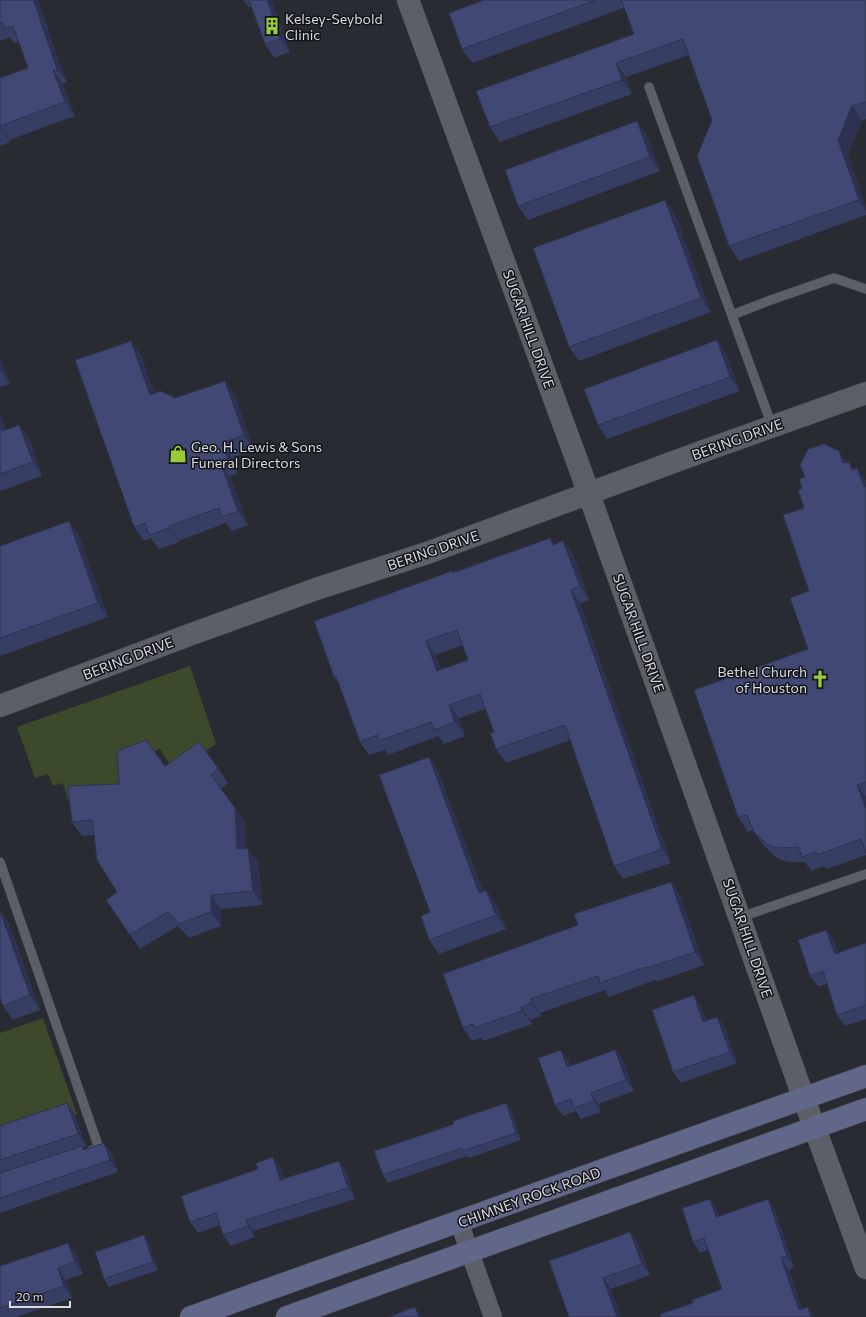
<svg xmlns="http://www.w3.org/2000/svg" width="866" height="1317" font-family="Commissioner,sans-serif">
	<rect width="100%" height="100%" fill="#292b33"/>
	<path fill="#3c492b" d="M190,666L216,744L175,773L160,749L124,763L123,793L68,800L63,783L53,786L48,774L35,778L17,727Z
		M43,1018L77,1114L0,1140V1033Z"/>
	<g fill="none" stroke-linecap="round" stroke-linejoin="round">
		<g stroke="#46474e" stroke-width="10">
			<path id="service" d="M649,87L772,426
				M732,315L768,301L834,278L866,289
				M0,862L99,1148L92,1150
				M741,917L866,874"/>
		</g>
		<g stroke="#46474e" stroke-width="19">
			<path id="minor" d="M459,1222L493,1317"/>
		</g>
		<g stroke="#46474e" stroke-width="23">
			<path id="tertiary" d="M408,0L580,469L804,1099L866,1268
				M0,706L189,635L316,589L427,553L698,453L866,393"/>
		</g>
		<g stroke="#46474e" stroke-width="23">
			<path id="secondary" d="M191,1317L866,1076
				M287,1317L866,1109"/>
		</g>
		<use href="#service" stroke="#5c5f68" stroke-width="9"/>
		<use href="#minor" stroke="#5c5f68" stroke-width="18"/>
		<use href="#tertiary" stroke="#5c5f68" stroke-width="22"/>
		<use href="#secondary" stroke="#616788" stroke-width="22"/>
	</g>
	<path fill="#373e63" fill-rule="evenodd" d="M0,0H38L49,31H48L67,82L63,84L75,116L9,140L10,142L0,146V78L28,68L19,42L14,43L10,37L0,41Z
		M243,0H271L290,52L274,58L265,44L251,6L249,7Z
		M484,0H866V119L862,121L848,154L866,207V215L739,261L729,246L712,120L689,55L626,77L632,94L500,142L490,127L634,34L624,8L472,63L462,49Z
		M647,135L660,171L528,220L518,206Z
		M675,214L711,312L579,361L569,347Z
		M717,340L726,354L740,391L607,439L598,425Z
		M141,355L154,393L175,398L235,395L254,450L232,458L238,473L230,476L248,525L232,531L226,523L178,541L179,542L159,549L151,538L144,541L134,527Z
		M0,358L10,384L0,387Z
		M0,415L6,430L19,425L29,438L42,476L0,491Z
		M847,462L866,481V855L827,869L824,866L811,871L805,862H791L784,861L777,858L764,846L753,830L748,832L738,817L808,649L809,591L804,508L802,488Z
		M79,536L108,617L0,656V546Z
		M550,538L554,544L573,554L589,600L580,603L671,863L623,879L614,866L571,740L506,763L496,749L494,732L485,709L459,718L465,736L444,744L438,736L388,755L385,750L369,755L360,742L339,684L334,677L453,572ZM463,645L468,660L441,669L435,655Z
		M429,757L438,771L483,891L486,890L496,904L506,929L439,954L429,940L430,912Z
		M165,766L218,768L228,783L221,789L245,823L246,848L258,862L263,905L221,909V926L189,938L178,926L140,949L106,900L117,892L94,835L82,836L72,822L119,784Z
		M680,895L704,965L656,982L655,980L609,997L605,990L540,1013L541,1016L530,1020L532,1024L483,1041L481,1038L472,1041L463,1028Z
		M9,923L40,1010L13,1020L3,1006Z
		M826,930L834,941L838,953L866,943V1019L845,1026L837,1015L827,984L818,986L810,976Z
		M701,1006L706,1020L717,1017L725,1027L737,1063L681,1083L673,1072Z
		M615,1050L623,1060L634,1091L598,1104L601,1112L581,1119L576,1111L563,1116L555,1105L569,1061L570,1066Z
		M67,1103L75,1115L86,1146L83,1147L84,1150L104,1143L112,1154L118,1172L0,1213V1126Z
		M511,1110L521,1140L469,1158L467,1156L388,1183L383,1175Z
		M281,1168L284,1178L347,1172L355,1199L253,1231L255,1237L231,1246L223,1235L220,1225L198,1233L190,1222Z
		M717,1209L719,1216L775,1210L794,1267L789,1269L802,1309L815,1317L693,1303L722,1289L708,1250L700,1253L693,1242Z
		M630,1232L638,1243L650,1275L611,1289L621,1317H569Z
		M144,1235L149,1243L158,1270L109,1287L104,1279Z
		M68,1243L76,1254L83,1274L66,1280L72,1298L16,1317H0V1266Z"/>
	<path fill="#2d3250" d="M33,0H38L49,31L40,17Z
		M267,0H271L290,52L280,39Z
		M39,17L48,31L67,82L57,69Z
		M616,63L626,77L632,94L622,80Z
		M53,70L63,84L75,116L65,102Z
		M852,106L862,121L848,154L866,207V211L859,200L838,140Z
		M637,121L647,135L660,171L650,157Z
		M0,126L9,140L10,142L0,128Z
		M665,200L675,214L711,312L701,298Z
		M717,340L726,354L740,391L730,377Z
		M131,341L141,355L160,409L150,395Z
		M0,358L10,384L0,370Z
		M225,381L235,395L254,450L244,435Z
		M0,415L11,445L2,431L0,427Z
		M19,425L29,438L42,476L33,462Z
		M222,443L232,458L238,473L228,459Z
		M839,451L849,465L843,463Z
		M220,462L230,476L248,525L238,511Z
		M849,462L859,476L852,470Z
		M857,468L866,481V491L864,487Z
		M69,521L79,536L108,617L98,603Z
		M169,526L178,541L179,542L169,528Z
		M563,541L573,554L589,600L580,586Z
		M571,590L580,603L671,863L662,849Z
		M426,641L435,655L446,684L437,671Z
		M449,705L459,718L465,736L455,722Z
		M429,757L438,771L489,907L479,893Z
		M857,785L866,797V809Z
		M235,808L245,823L247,863L237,849Z
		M248,848L258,862L263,905L253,891Z
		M671,882L680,895L704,965L695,952Z
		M486,890L496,904L506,929L496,915Z
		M211,895L221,909V926L211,912Z
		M0,910L9,923L40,1010L30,995Z
		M826,930L834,941L842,965L835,954Z
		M694,995L701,1006L710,1032L703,1022Z
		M530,999L540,1013L541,1016L532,1003Z
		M521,1007L530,1020L532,1024L522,1011Z
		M717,1017L725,1027L737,1063L730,1052Z
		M561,1050L569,1061L575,1078L567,1067Z
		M615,1050L623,1060L634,1091L626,1080Z
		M591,1093L598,1104L601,1112L594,1101Z
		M67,1103L75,1115L86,1146L78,1134Z
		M506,1103L511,1110L521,1140L516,1133Z
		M104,1143L112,1154L118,1172L110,1160Z
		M273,1157L281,1168L288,1190L280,1180Z
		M339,1161L347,1172L355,1199L348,1188Z
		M710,1199L717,1209L723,1227L716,1217Z
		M768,1199L775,1210L794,1267L787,1256Z
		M246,1220L253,1231L255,1237L248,1226Z
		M630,1232L638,1243L650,1275L642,1264Z
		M144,1235L149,1243L158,1270L153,1262Z
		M68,1243L76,1254L83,1274L75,1262Z
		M781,1258L789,1269L805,1317L799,1310Z
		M58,1268L66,1280L72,1298L64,1286Z
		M603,1278L611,1289L621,1317H617Z
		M415,1307L422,1317H419Z
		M808,1307L815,1317H811Z"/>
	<path fill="#404873" stroke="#2d3250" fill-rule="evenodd" d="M0,0H33L40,17H39L57,69L53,70L65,102L0,126V78L28,68L13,26L5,29L2,22L0,23Z
		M249,0H267L280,39L265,44Z
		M484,0H596L462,49L449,13Z
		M621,0H866V102L852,106L838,140L859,200L729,246L697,156L712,120L683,39L616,63L622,80L490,127L476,91L634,34Z
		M637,121L650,157L518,206L505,170Z
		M665,200L701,298L569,347L533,248Z
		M717,340L730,377L598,425L584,389Z
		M131,341L150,395L161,391L175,398L225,381L244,435L222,443L228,459L220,462L238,511L222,517L219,508L169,526V528L149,535L145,523L134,527L75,360Z
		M19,425L33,462L0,474V427L2,431Z
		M824,444L839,451L843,463L849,462L852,470L857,468L864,487L866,486V782L857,785L866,809V853L861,839L817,855L816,852L802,857L798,847L781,848L774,847L767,844L754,832L747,815L738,817L694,690L808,649L790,598L809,591L783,515L804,508L798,490L802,488L799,479L805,477L800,465L808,449Z
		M69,521L98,603L0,638V546Z
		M550,538L553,545L563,541L580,586L571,590L662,849L614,866L565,725L496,749L490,733L494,732L480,694L449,705L455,722L434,730L431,722L379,741L377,735L360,742L336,676L334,677L314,621L452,571L453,573ZM457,630L468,660L437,671L426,641Z
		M146,740L165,766L199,742L218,768L211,775L235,808L237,849L248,848L253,891L211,895V912L179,924L168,912L130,935L106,900L117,892L97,860L92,820L72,822L68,786L119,784L117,751Z
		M429,757L479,893L486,890L496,915L429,940L421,916L430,912L379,775Z
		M671,882L695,952L647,968L646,967L600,983L598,976L530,999L532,1003L521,1007L522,1011L474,1028L473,1024L463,1028L443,974L578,925L574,914Z
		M0,911L30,995L3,1006L0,997Z
		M826,930L835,954L866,943V1005L837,1015L823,971L810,976L798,940Z
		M694,995L703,1022L717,1017L730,1052L673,1072L652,1010Z
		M561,1050L567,1067L615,1050L626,1080L591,1093L594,1101L574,1108L571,1099L555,1105L538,1058Z
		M67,1103L78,1134L0,1160V1126Z
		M506,1103L516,1133L463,1151L462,1148L383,1175L374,1151L454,1124L453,1121Z
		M104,1143L110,1160L0,1198V1173L82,1146L83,1150Z
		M273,1157L280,1180L339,1161L348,1188L246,1220L248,1226L223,1235L216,1213L190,1222L181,1196L258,1169L256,1163Z
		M710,1199L716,1217L768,1199L787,1256L781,1258L799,1310L808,1307L811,1317H661L660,1314L693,1303L692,1300L722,1289L704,1238L693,1242L682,1208Z
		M630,1232L642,1264L603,1278L617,1317H569L549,1261Z
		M144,1235L153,1262L104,1279L95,1252Z
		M68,1243L75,1262L58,1268L64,1286L0,1308V1266Z
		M415,1307L419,1317H388Z"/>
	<defs>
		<g id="building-bare" transform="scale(1.38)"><path d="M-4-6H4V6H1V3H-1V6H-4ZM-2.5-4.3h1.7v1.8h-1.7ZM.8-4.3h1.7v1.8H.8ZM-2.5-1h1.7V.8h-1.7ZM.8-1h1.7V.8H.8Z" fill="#97cc38" stroke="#131417" stroke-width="2.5" paint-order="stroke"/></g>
		<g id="shop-bare" transform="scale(1.38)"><path d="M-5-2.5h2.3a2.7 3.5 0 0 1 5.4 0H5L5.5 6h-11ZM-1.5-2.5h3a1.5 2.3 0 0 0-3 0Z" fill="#97cc38" stroke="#131417" stroke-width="2.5" paint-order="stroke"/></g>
		<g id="church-bare" transform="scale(1.38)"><path d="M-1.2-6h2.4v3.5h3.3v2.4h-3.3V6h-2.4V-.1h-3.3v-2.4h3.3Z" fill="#97cc38" stroke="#131417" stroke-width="2.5" paint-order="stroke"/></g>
	</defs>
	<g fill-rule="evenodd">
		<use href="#building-bare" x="272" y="26"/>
		<use href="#shop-bare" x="178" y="454"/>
		<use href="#church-bare" x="820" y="679"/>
	</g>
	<g text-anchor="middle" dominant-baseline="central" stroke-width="3" stroke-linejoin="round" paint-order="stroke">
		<g font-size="14" fill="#d9dbe1" stroke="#131417" text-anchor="start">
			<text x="285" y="18">Kelsey-Seybold<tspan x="285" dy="16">Clinic</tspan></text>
			<text x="191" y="446">Geo. H. Lewis &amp; Sons<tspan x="191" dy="16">Funeral Directors</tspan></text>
			<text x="807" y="671" text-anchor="end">Bethel Church<tspan x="807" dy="16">of Houston</tspan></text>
		</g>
		<g font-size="14" fill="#d9dbe1" stroke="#131417">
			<text transform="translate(529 329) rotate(70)">SUGAR HILL DRIVE</text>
			<text transform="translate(737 439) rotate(-20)">BERING DRIVE</text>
			<text transform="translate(433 550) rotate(-19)">BERING DRIVE</text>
			<text transform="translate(639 633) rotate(70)">SUGAR HILL DRIVE</text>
			<text transform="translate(128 658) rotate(-21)">BERING DRIVE</text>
			<text transform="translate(748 938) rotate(71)">SUGAR HILL DRIVE</text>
			<text transform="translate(529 1197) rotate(-20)">CHIMNEY ROCK ROAD</text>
		</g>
	</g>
	<path d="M10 1301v6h60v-6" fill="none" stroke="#d9dbe1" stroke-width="2"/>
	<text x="16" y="1301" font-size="12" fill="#d9dbe1" stroke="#131417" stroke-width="3" paint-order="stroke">20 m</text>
</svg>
